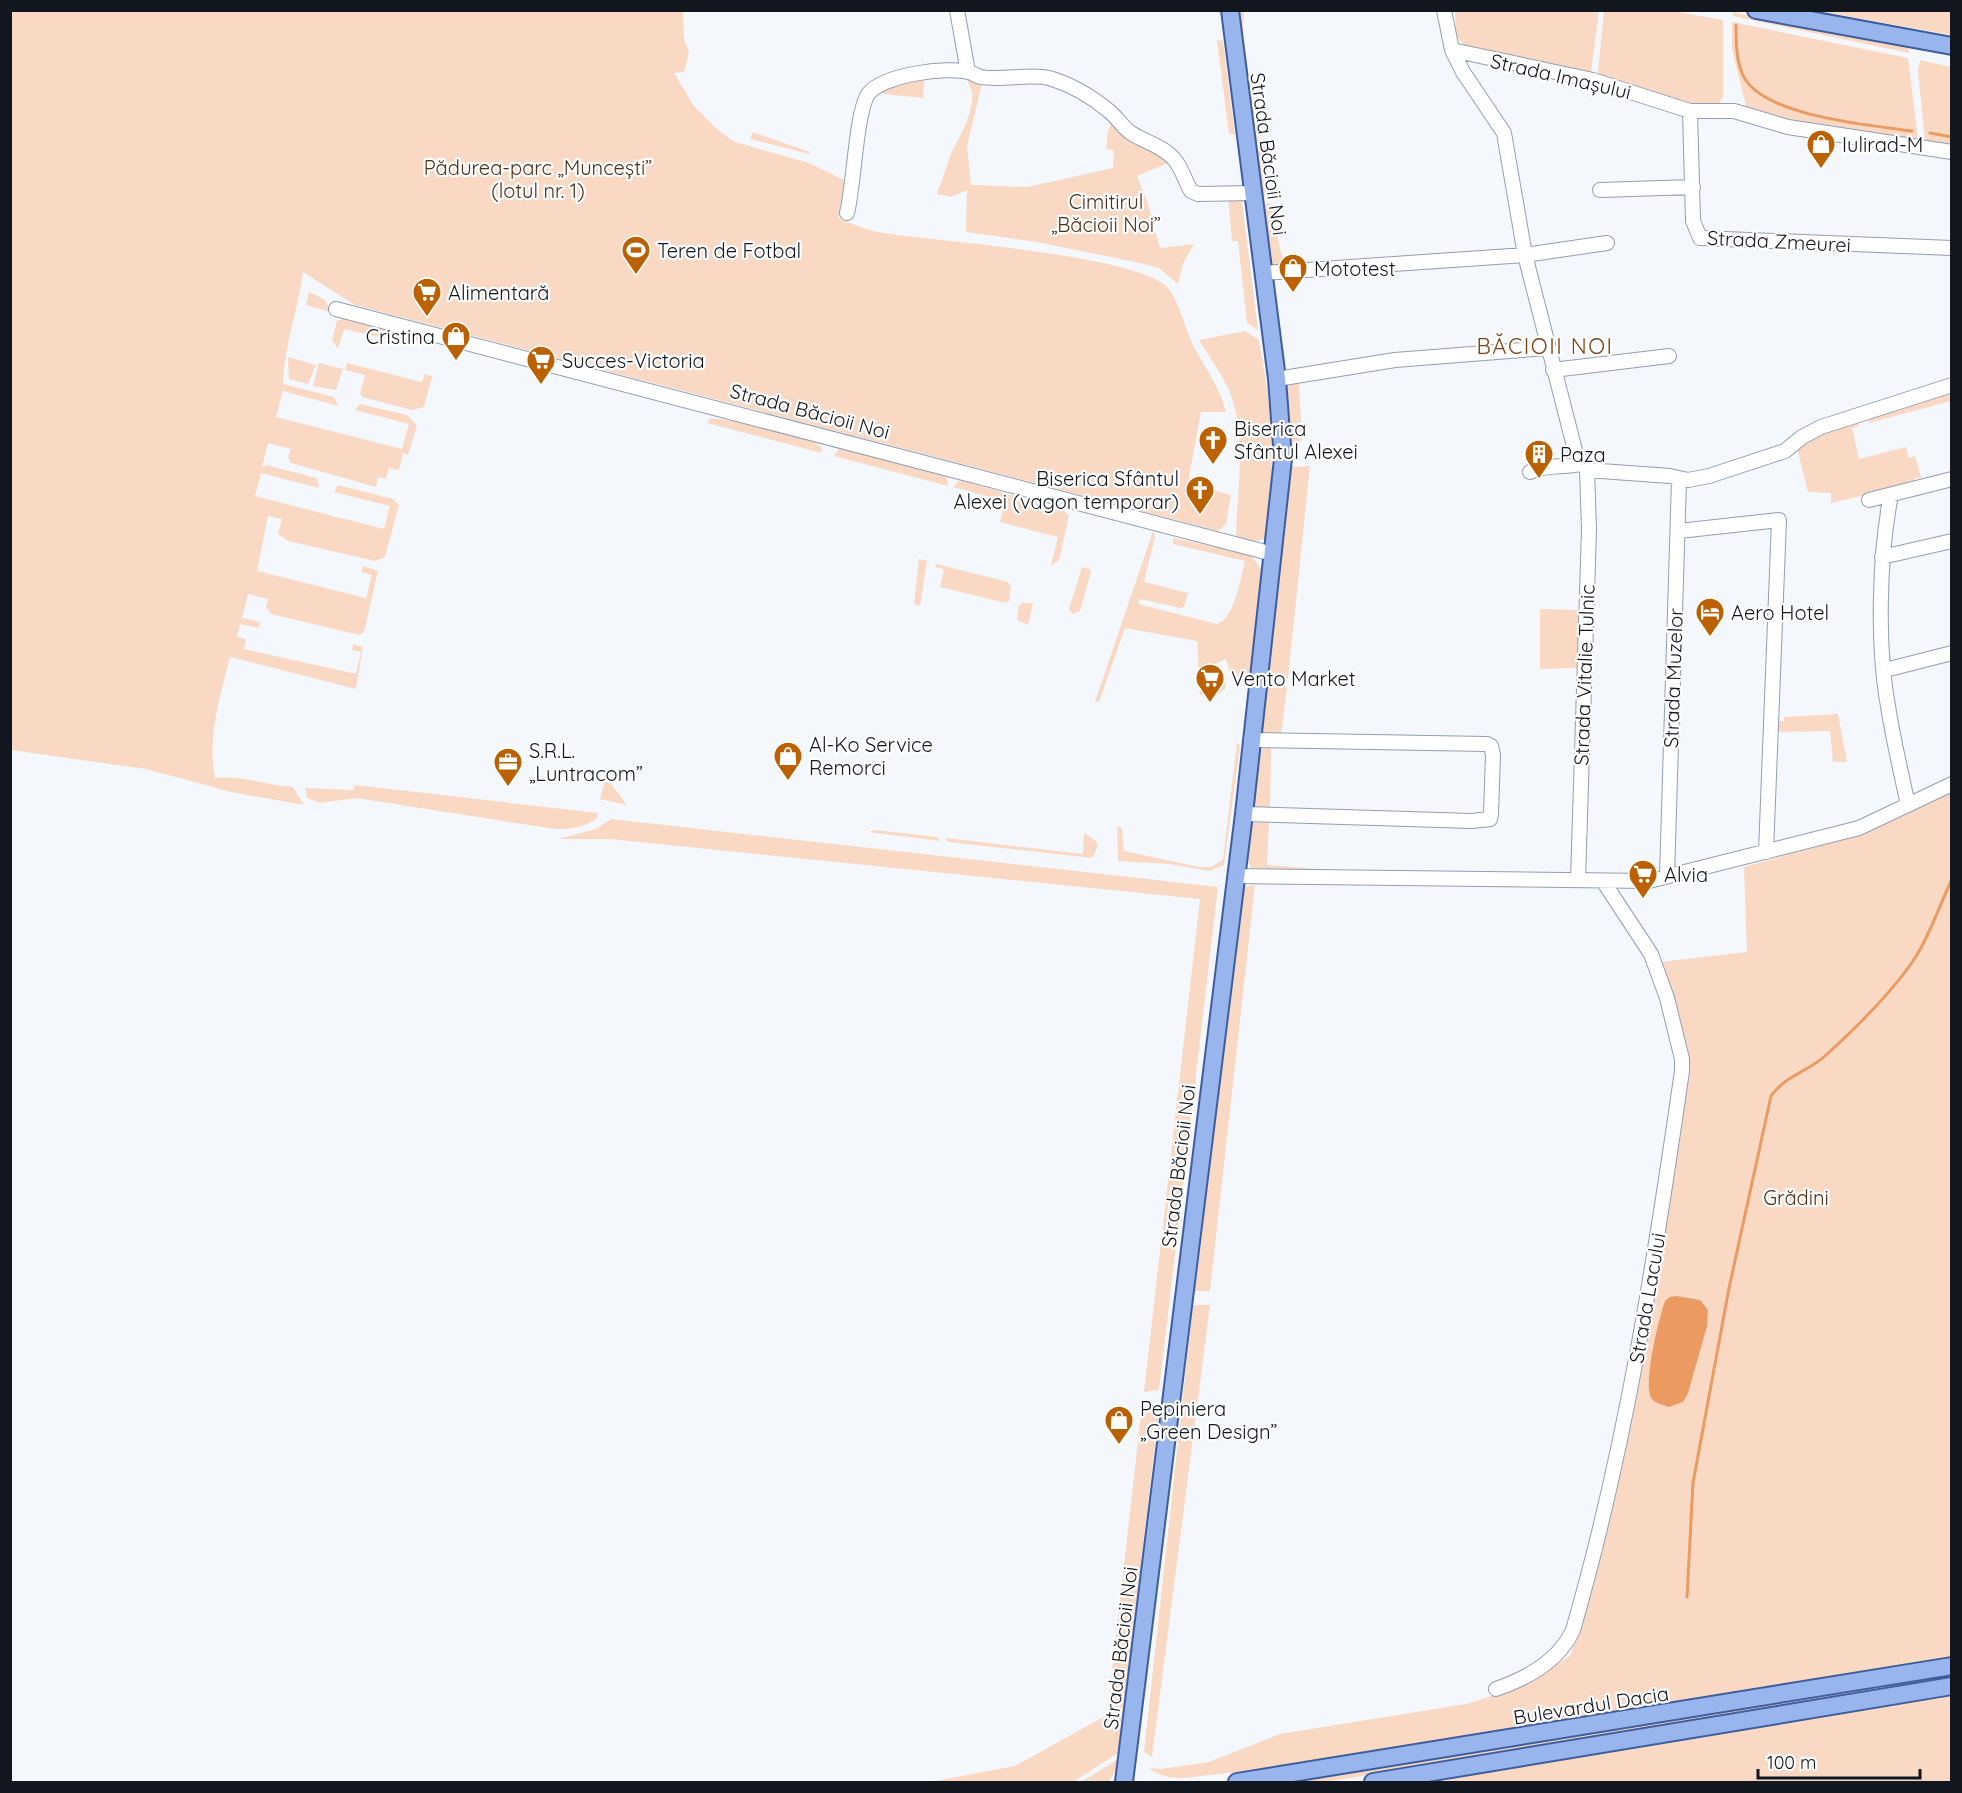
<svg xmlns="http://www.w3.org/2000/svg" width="1962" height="1793" font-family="Quicksand,sans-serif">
	<rect width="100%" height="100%" fill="#f4f7fc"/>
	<path fill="#f9d9c4" d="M11,11H683L684,39L689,52L684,72L674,73L694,106L719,131L735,142L809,163L846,181L849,188L838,218C854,225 872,232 890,234C938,241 1144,256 1169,289C1181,305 1185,330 1194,347C1206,370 1220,387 1226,412H1201L1188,483L1231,495L1226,524L1218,531L355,305L303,272C298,310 284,346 283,384L334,397L338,406L283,391L276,417L402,449L409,424L355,410L360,404L407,415L417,426L408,455L403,453L399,470L389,468L386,479L378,477L376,487L291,463L288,458L291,449L268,443L262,468L266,465L317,478L319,488L261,473L255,496L384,529L390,506L334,492L338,485L393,499L399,505L385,557L375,561L288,541L278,534L282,519L268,516L257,571L366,598L372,575L361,572L363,566L378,571L364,632L359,635L271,614L266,607L268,599L248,594L242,618L260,622L259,628L240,624L237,637L246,639L244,649L356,674L361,652L352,650L353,644L363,647L356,689L230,657C220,697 207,737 215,778C242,775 266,785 293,787L304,805L231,792L146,769L11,750Z
		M1239,11H1244L1243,34L1258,142H1256L1241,57Z
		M1455,11H1599L1591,72L1586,75L1465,46L1456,36Z
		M1604,11H1672L1723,20V97L1719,103L1690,105L1602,78L1598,72Z
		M1819,11H1951V35Z
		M1733,12L1908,46L1909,53L1733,16Z
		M1732,22L1908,58L1918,138L1913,142L1788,120L1747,110L1732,49Z
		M1217,40L1223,41L1235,135L1229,134Z
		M1920,60L1951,67V148L1928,143L1925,140L1918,71Z
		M925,75L923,98L883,94L884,88Z
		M964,77L982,84L967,146L971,185L1027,187L1113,168L1114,151L1106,149L1108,132L1113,117L1168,163L1137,176L1147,201L1160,248L1194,244L1183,264L1178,284L1159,268L1140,263L1037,242L966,232L967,190L951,197L937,194C942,181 946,167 951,154C960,135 985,97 964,77Z
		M753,132L758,134L810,152L809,154L750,139Z
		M1262,150L1268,196L1261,197L1255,151Z
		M1228,196L1242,201L1258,330L1247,323L1238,241H1232Z
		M1270,203L1284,266L1271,267L1261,204Z
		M309,292L325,300L331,312L306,305Z
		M342,319H357L417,336V342L413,345L344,329L338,349L332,340L337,321Z
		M1245,331L1259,340C1272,411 1276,461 1267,534L1264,539C1254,542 1244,544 1236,535C1237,487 1248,434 1228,388C1220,371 1209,356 1199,340Z
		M288,357L316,365L308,384L289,379Z
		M319,363L343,369L336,390L313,386Z
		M347,363L422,382L425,374L432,376L424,407L412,410L362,397L360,393L365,375L345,370Z
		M1299,383L1302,440L1292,444L1287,385Z
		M1951,390V401L1869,423L1868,417Z
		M710,418L743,422L814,442L821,447L822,453L707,423Z
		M1858,423L1859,426L1852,428L1859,459L1906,447L1909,458L1915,456L1921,477L1914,479L1915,484L1831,503V493L1808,492L1797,448L1812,437Z
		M843,448L943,475L947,478L948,486L834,456L838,450Z
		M1310,466L1288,678L1275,680L1269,677V659L1292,467Z
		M960,480L1064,511L1069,516L1059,560L1051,565L1058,537L1000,522L1005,501L953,487Z
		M1153,531L1155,537L1144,582L1188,593L1184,607L1180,608L1140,599L1138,604L1217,624C1234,620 1241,577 1245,561L1173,544V538L1251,555L1263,572L1253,670L1236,682L1232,681L1226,659L1206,669L1217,687L1225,683L1226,688L1214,697L1200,695L1197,641L1125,628L1099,702H1095Z
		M919,559L927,561L920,606L914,604Z
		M936,564L1008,582L1011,587L1009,601L1006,603L940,587L944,569L935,567Z
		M1082,567L1090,569L1091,572L1080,611L1073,614L1069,609Z
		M1022,603H1033L1028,625L1017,620L1019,606Z
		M1540,609L1580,610L1579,668L1540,669Z
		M1287,687L1281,736L1261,733L1267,688Z
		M1838,714L1847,762H1833L1830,731L1777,732V721H1784V717Z
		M1237,742L1240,746L1224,865L1210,871L1169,864L1118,861L1117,826L1122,828L1124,851L1199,867H1211L1223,860Z
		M1271,748L1270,811L1252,807L1258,749Z
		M606,777L627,805L600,799Z
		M355,785L598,813L597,818C585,828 570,829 555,829L356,798L320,803L307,798L305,788L353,790Z
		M1951,793V1658L1335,1761L1183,1778C1170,1778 1159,1776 1149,1768L1161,1769L1209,1762L1280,1734L1466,1704L1521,1687L1571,1655L1632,1412L1656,1294L1688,1062L1660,962L1747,952L1744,867L1860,834Z
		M611,819L1218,887L1159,1390L1144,1392L1200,899L610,839H558L596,829Z
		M1269,822L1267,865L1329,870V872L1251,868L1246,857L1250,823Z
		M875,830L937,837L940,841L869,832Z
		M1084,833L1096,841L1098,846L1092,858L948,842L945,838L1083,854Z
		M1255,885L1210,1291H1195L1244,887Z
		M1193,1305H1210L1152,1757L1144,1752Z
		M1160,1403L1118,1753L1073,1782H930L1015,1766L1107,1715L1142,1406Z
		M1951,1673V1679L1326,1782H1295Z
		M1951,1693V1782H1440L1546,1760Z
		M1120,1758L1118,1768L1108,1782H1081Z"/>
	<path fill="#eb9b61" d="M1677,1296L1700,1300L1708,1310L1707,1326L1688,1393L1683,1402L1669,1407C1664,1405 1656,1404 1652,1399C1642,1386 1659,1318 1665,1301L1670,1297Z"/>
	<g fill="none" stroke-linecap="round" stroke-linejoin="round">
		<path stroke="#eb9b61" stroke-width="3" d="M1736,25C1736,41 1736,65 1745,79C1769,117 1870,125 1912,131
			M1930,133L1952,137
			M1687,1597L1693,1483L1729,1288L1771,1096C1785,1076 1807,1072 1825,1056C1857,1027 1891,994 1915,958C1930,935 1940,904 1952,879"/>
		<g stroke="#929eb5" stroke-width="16">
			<path id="minor" d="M957,10L968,72
				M1444,10L1452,50L1463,72L1504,133L1525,255L1576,454L1587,470
				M1452,50L1593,80L1690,111H1734L1788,127L1952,152
				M1690,111L1693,221L1700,238L1952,248
				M1600,190L1693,187
				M847,213C854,187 856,109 869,93C884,75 946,66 969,72C973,73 976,76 981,77C1003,81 1027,73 1049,78C1070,84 1092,97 1109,111C1117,117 1123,128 1131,133C1145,142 1163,146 1174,159C1182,168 1185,181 1191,191L1198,194L1253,193
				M1263,273L1525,255L1607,243
				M336,309L1273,554
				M1553,370L1669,356
				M1277,379L1395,360L1547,348
				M1587,470L1670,476L1688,480L1709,476L1785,451L1802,437L1821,427L1952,385
				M1530,472C1544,464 1565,468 1581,464
				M1891,495C1879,555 1877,646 1888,706C1893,739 1901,772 1908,805
				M1869,500L1952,479
				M1679,531L1779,520L1766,852
				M1882,557L1952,541
				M1885,670L1952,653
				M1244,814L1472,821L1490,819L1491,814L1493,755L1491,746L1487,744L1251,740
				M1236,876L1649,881L1859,828L1952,784
				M1667,876L1679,480
				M1578,880L1589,529L1587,470
				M1496,1689C1528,1678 1559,1661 1573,1630C1626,1447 1655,1259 1682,1071V1059L1667,998L1651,954L1603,881"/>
		</g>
		<g stroke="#3e5d9d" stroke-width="20">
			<path id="major" d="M1756,10L1952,46
				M1124,1782L1244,814L1283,459L1277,379L1230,10
				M1237,1782L1952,1666
				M1373,1782L1952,1686"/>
		</g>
		<use href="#minor" stroke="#fff" stroke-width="14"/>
		<use href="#major" stroke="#99b5ed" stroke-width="16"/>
	</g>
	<defs>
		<g id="shop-pin" transform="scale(1.5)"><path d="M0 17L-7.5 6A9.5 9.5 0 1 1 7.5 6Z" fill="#bb6102" stroke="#fff"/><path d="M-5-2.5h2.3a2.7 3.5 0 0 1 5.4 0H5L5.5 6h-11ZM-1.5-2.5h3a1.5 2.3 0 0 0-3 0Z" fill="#fff"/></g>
		<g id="stadium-pin" transform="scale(1.5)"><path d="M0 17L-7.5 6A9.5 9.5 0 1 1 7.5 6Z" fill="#bb6102" stroke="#fff"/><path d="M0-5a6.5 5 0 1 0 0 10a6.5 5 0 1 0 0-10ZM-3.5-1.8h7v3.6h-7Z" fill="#fff"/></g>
		<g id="supermarket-pin" transform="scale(1.5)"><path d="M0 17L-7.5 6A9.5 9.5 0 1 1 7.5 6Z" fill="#bb6102" stroke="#fff"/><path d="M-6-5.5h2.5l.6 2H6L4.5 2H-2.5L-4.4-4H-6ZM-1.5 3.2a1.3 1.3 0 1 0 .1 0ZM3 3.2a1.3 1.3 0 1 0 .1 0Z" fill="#fff"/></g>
		<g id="church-pin" transform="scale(1.5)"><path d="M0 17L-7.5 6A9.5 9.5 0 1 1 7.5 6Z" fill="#bb6102" stroke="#fff"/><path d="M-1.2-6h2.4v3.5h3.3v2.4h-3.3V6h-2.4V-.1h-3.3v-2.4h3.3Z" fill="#fff"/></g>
		<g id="building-pin" transform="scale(1.5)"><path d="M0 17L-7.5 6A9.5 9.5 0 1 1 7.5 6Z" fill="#bb6102" stroke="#fff"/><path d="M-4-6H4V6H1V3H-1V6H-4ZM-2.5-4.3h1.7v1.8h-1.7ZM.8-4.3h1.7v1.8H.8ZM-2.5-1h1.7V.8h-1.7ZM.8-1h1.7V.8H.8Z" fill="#fff"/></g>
		<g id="hotel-pin" transform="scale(1.5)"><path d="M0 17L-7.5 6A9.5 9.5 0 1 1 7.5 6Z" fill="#bb6102" stroke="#fff"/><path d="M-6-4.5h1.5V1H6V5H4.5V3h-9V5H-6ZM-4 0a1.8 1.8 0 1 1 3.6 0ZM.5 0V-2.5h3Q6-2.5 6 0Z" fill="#fff"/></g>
		<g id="office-pin" transform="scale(1.5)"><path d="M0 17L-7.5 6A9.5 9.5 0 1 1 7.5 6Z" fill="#bb6102" stroke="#fff"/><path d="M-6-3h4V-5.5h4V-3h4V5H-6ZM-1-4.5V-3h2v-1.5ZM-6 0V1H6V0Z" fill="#fff"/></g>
	</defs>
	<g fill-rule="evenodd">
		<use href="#shop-pin" x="1821" y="144"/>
		<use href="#stadium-pin" x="636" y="250"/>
		<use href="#shop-pin" x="1293" y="268"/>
		<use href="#supermarket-pin" x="427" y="292"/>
		<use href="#shop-pin" x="456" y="336"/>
		<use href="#supermarket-pin" x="541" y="360"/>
		<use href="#church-pin" x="1213" y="440"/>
		<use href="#building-pin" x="1539" y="454"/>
		<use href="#church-pin" x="1200" y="490"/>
		<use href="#hotel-pin" x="1710" y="612"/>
		<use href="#supermarket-pin" x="1210" y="678"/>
		<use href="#shop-pin" x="788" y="756"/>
		<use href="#office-pin" x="508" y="762"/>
		<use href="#supermarket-pin" x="1643" y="874"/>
		<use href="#shop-pin" x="1119" y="1420"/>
	</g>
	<g text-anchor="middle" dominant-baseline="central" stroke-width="4.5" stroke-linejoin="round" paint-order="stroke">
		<g font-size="20" fill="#12161e" stroke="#fff">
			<text transform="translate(1561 76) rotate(13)">Strada Imașului</text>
			<text transform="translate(1269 154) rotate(82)">Strada Băcioii Noi</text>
			<text transform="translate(1779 241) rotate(3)">Strada Zmeurei</text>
			<text transform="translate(810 411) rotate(15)">Strada Băcioii Noi</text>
			<text transform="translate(1584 675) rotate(-88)">Strada Vitalie Tulnic</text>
			<text transform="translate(1673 678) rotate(-88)">Strada Muzelor</text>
			<text transform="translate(1178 1166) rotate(-83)">Strada Băcioii Noi</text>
			<text transform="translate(1647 1298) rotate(-80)">Strada Lacului</text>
			<text transform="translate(1120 1648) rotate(-83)">Strada Băcioii Noi</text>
			<text transform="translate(1591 1705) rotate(-9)">Bulevardul Dacia</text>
		</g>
		<g font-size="20" fill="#12161e" stroke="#fff" text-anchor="start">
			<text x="1842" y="144">Iulirad-M</text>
			<text x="657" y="250">Teren de Fotbal</text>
			<text x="1314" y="268">Mototest</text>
			<text x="448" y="292">Alimentară</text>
			<text x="435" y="336" text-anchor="end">Cristina</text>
			<text x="562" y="360">Succes-Victoria</text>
			<text x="1234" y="428">Biserica<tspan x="1234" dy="23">Sfântul Alexei</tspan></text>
			<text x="1560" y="454">Paza</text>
			<text x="1179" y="478" text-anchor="end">Biserica Sfântul<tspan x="1179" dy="23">Alexei (vagon temporar)</tspan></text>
			<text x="1731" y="612">Aero Hotel</text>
			<text x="1231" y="678">Vento Market</text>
			<text x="809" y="744">Al-Ko Service<tspan x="809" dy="23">Remorci</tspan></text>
			<text x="529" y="750">S.R.L.<tspan x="529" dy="23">„Luntracom”</tspan></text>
			<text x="1664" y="874">Alvia</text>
			<text x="1140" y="1408">Pepiniera<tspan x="1140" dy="23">„Green Design”</tspan></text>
		</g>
		<g font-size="20" fill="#4f2f16" stroke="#fff">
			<text x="538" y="167">Pădurea-parc „Muncești”<tspan x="538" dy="23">(lotul nr. 1)</tspan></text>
			<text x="1106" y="201">Cimitirul<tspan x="1106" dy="23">„Băcioii Noi”</tspan></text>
			<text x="1796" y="1197">Grădini</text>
		</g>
		<g font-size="22" letter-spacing="1.5" fill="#7d4311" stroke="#fff">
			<text x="1545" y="346">BĂCIOII NOI</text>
		</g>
	</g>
	<rect width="1962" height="1793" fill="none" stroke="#12161e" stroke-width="24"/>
	<path d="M1758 1769v9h162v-9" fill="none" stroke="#12161e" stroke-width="3"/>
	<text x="1767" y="1769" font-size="18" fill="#12161e" stroke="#ffffff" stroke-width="4.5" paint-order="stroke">100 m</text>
</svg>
